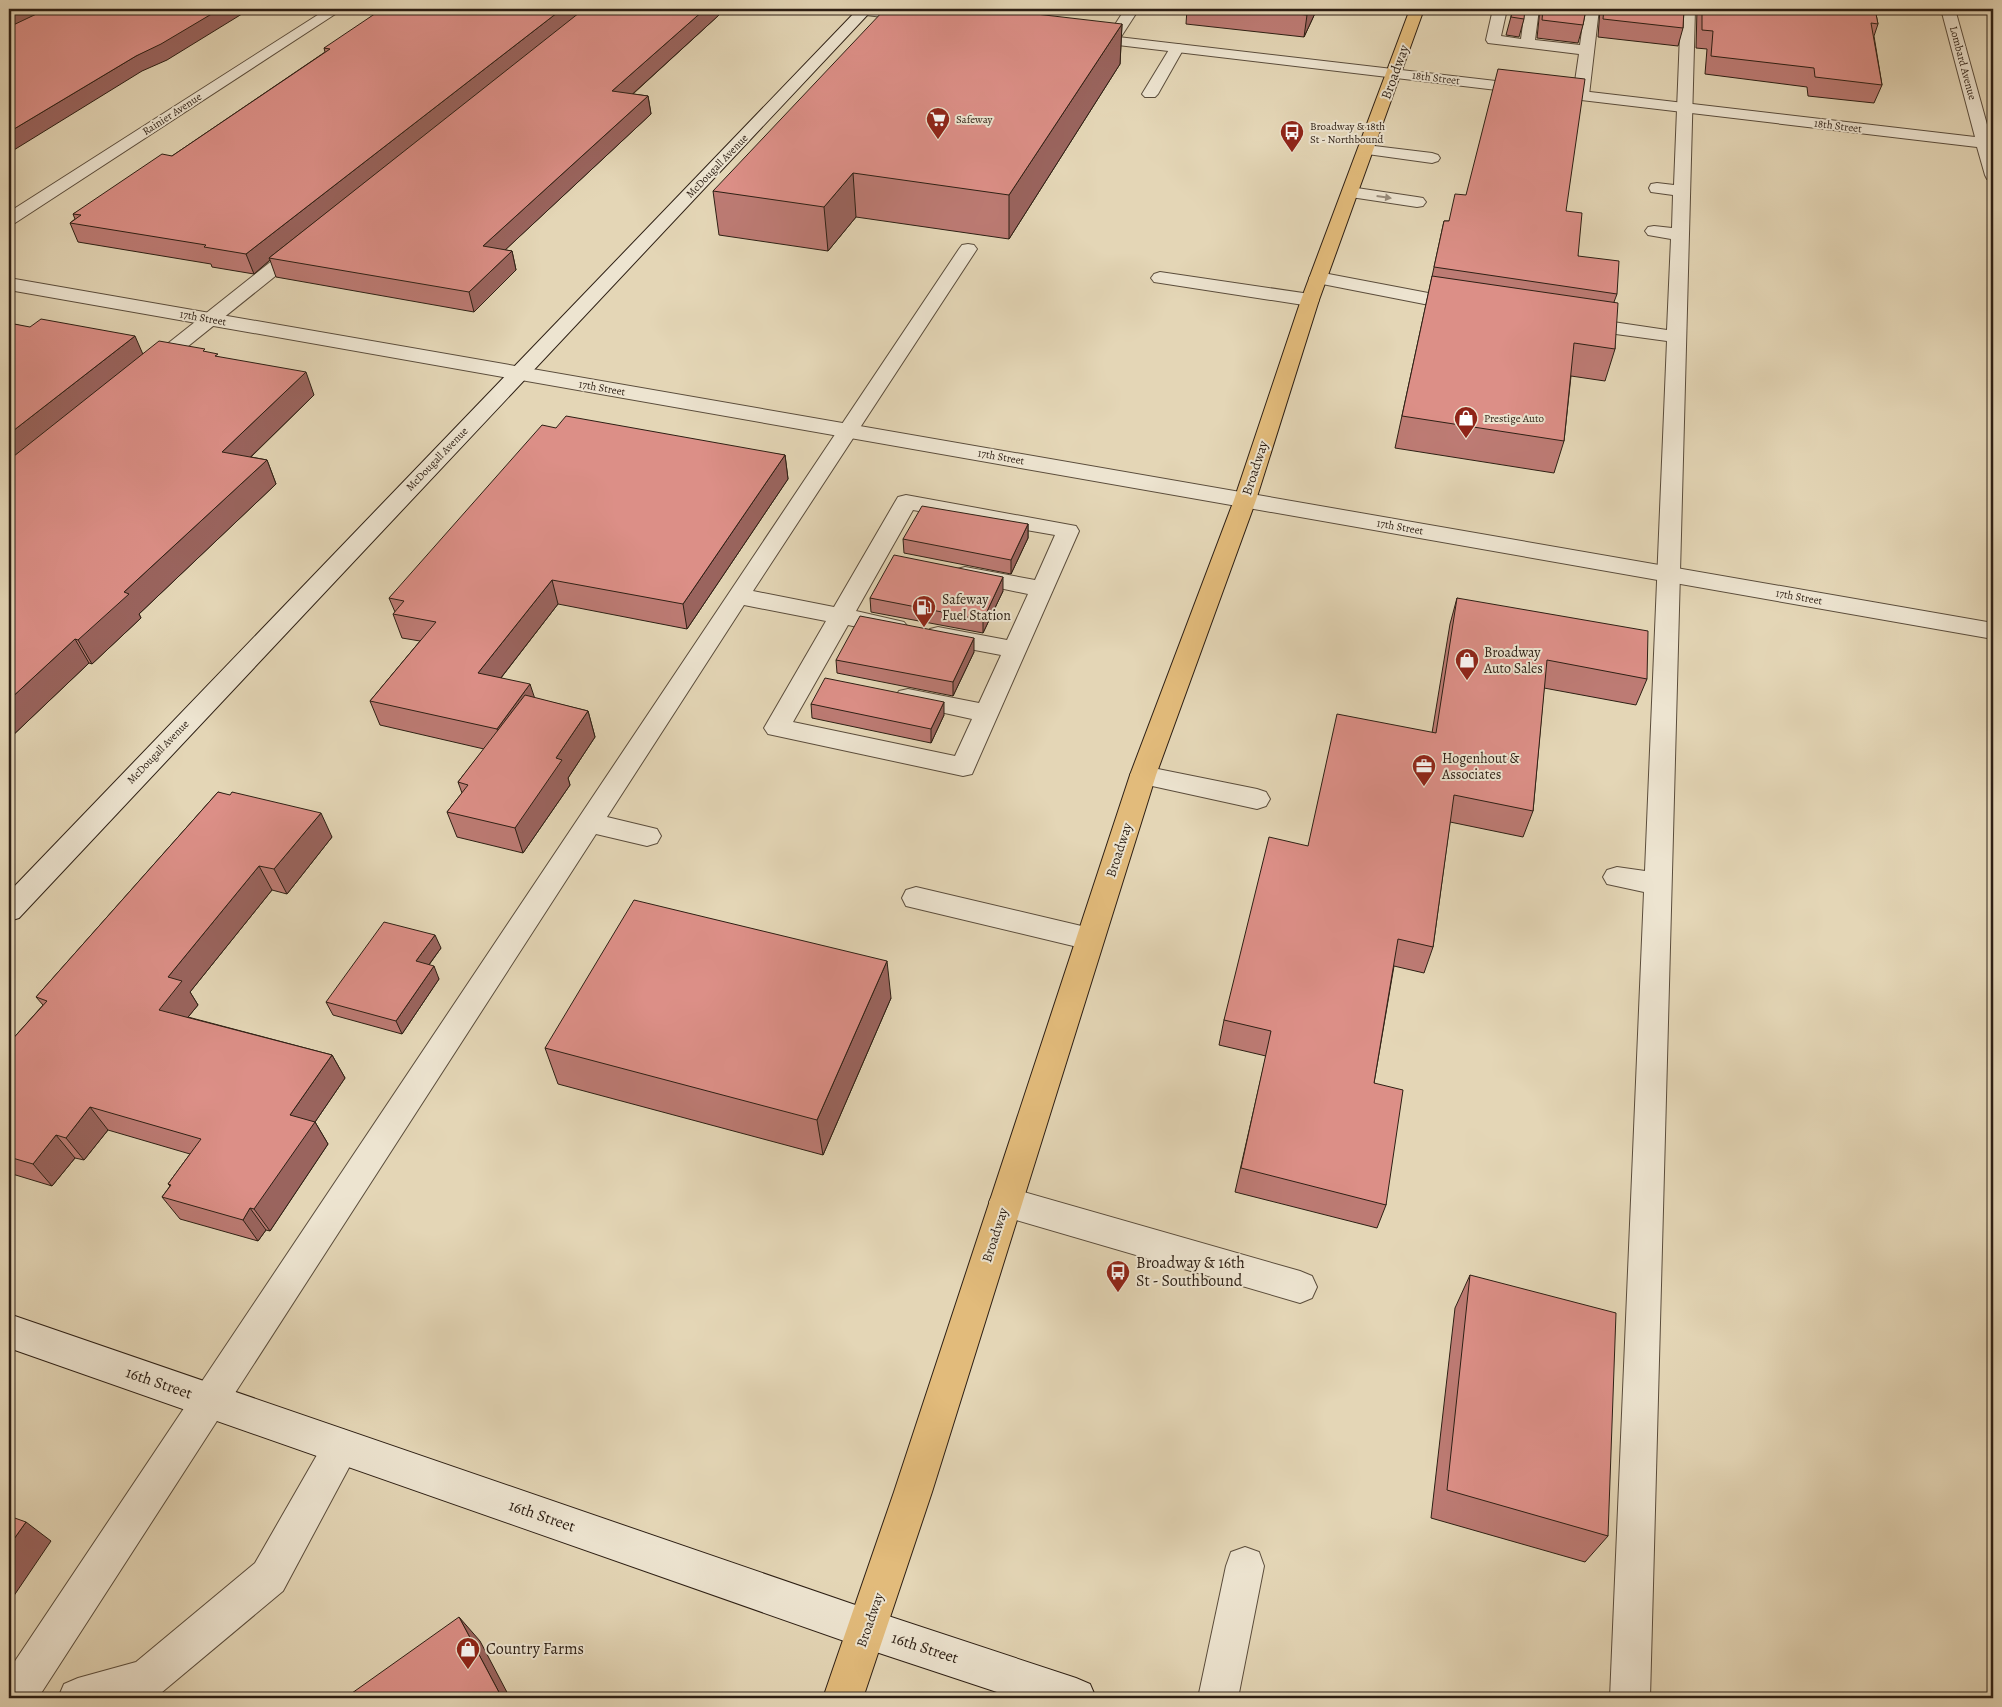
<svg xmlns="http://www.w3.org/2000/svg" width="2002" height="1707" font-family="Alegreya,serif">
	<rect width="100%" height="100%" fill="#e4d6b6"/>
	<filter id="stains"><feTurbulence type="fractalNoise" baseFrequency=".004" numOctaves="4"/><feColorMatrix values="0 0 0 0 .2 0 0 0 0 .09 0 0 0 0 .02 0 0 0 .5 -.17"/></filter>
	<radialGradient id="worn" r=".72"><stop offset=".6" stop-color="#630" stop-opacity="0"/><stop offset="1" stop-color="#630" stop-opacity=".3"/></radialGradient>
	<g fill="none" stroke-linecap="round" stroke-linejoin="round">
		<g stroke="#5b4d3c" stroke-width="2">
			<path id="lane" d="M1125,9H1139L1117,43H1107L1105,40Z
				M1493,9H1507L1501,36L1521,39L1525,9H1539L1535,40L1580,45L1585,9H1599L1589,95L1586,98H1576L1573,95L1579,54L1488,43L1486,40Z
				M1681,9H1695L1650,1698H1610L1644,892L1607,884L1603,877L1607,870L1617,867L1645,871L1667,341L1579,329L1572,327L1569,323L1572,319L1579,317L1667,330L1671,239L1648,235L1645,231L1648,227L1654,226L1672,228L1673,195L1651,192L1649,188L1651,184L1657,183L1674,185Z
				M1177,44L1182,45L1184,48L1158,94L1155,97H1145L1142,94L1170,48L1172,45Z
				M1366,145L1432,153L1438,155L1440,158L1438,161L1432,163L1360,153L1358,150L1360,147Z
				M1350,187L1417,197L1423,198L1426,202L1423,206L1417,207L1344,196L1342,192L1344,188Z
				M303,240L309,241L312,245L309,249L156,372L149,374L142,372L139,368L142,364L297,241Z
				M968,244L974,245L977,249L753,591L834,607L895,502L898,497L906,495L1076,526L1079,531L972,774L963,776L768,734L764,728L826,621L744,605L607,817L657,829L661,836L657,843L647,846L596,834L38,1698H9V1670L959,249L962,245ZM913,510L1055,535L1035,580L965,567L957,569L953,574L957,579L1028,594L1007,640L938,627L930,629L926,635L930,641L938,643L1001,655L979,703L908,689L899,691L895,697L899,703L972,719L955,756L793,722L848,625L896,635L904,632L908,627L904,622L856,611Z
				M1160,272L1310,294L1317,296L1319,300L1317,304L1310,306L1154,282L1151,278L1154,274Z
				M1318,272L1465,300L1472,302L1474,306L1472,310L1465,312L1312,282L1309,278L1312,274Z
				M1143,766L1257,789L1266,792L1270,799L1266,806L1257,809L1134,782L1130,775L1134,768Z
				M916,887L1090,928L1100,931L1104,939L1100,947L1090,950L906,906L902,898L906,890Z
				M1006,1187L1300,1271L1312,1276L1317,1287L1312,1298L1300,1303L1006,1217L994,1212L989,1202L994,1192Z
				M342,1429L355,1434L360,1447L283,1591L161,1693L150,1698H58L64,1684L78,1678L136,1662L255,1563L329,1434Z
				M1245,1547L1259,1552L1264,1566L1238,1698H1198L1226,1566L1231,1552Z"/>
		</g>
		<g stroke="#5b4d3c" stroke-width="2">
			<path id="street" d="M327,9H343L15,223L9,224V212Z
				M842,9H883L917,13L922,14L924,17L922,20L917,21L849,13Z
				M1941,9H1955L1991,139H1993V180L1987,179L1985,175L1977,147L1084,41L1079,40L1077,37L1079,34L1084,33L1975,137Z
				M9,278L1993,623V639L9,290Z"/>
		</g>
		<g stroke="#2d1f14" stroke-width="2">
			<path id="secondary" d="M858,9H873L19,918L9,921V892Z
				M9,1314L867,1609L1076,1678L1090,1684L1096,1698H1015L867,1649L9,1348Z"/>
		</g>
		<g stroke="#2d1f14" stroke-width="2">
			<path id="primary" d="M1410,9H1424L1319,300L1256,500L1156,775L932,1492L863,1698H823L894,1492L1130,775L1234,500L1301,300Z"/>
		</g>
		<use href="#lane" fill="#ede4d0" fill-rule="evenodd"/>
		<use href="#street" fill="#ede4d0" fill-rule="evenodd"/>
		<use href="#secondary" fill="#ede4d0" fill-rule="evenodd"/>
		<use href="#primary" fill="#e2bb7b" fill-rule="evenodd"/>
	</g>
	<path fill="#bd7b74" stroke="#2d1f14" d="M1187,9H1317L1304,37L1186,24Z
		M1513,9L1524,19L1519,37L1506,35Z
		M1540,9H1586L1583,25L1578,43L1537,38Z
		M1600,9H1684L1683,28L1678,46L1598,37Z
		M1697,9H1875L1878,24L1874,36L1882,85L1874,103L1808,96L1807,87L1705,74L1707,49L1696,48Z
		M719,15L633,94L648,96L651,114L505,250L512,251L516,270L474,312L276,277L270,260L254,274L212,267L211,264L78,242L70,223L75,219L73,214L172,156L325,52L324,48Z
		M1122,24L1120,64L1009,239L856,217L828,251L719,235L713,191Z
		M1566,211L1578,256L1617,294L1614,302L1615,349L1605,381L1571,376L1564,441L1554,473L1395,448L1444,221H1449Z
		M9,323L143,354L206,352L314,395L251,457L267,460L276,484L139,614L141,618L92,664L89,663L9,739Z
		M556,428L785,455L788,479L687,629L558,604L501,678L534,698L588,711L595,737L568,778L570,785L523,853L457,837L447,812L462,793L458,782L484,749L380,725L370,701L420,641L402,638L393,614L395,612L389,598Z
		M1028,524V538L1011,574L904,553L903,539Z
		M1003,591L983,633L871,612L870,598Z
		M1457,598L1647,679L1636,705L1544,688L1533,811L1523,837L1450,822L1433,947L1424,973L1394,966L1374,1083L1386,1205L1377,1228L1235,1192L1266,1056L1219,1045L1224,1020L1308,846L1432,733L1450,624Z
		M974,652L953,696L837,673L836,660Z
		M811,704L944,715L931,743L812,718Z
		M218,792L332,837L287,894L272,890L190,992L198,1005L188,1017L332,1055L345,1078L315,1122L328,1144L270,1231L266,1230L258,1241L180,1219L162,1197L170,1186L168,1184L190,1154L108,1130L84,1160L75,1158L52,1186L9,1173V1043L43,1005L36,997Z
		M441,948L429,965L439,979L402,1034L333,1015L326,1002Z
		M891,998L823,1155L558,1084L545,1048Z
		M1470,1275L1608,1536L1585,1562L1431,1518L1455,1308Z"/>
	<path fill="#9a645e" stroke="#2d1f14" d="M20,9H56L9,33V14Z
		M220,9H250L167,60L142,71L9,153V132L136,56Z
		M562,9H587L269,258L270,260L254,274L246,254Z
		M705,9H719V15L616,109L612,91Z
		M1310,9H1317L1304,37L1307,15Z
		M1122,24L1120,64L1009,239V195Z
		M648,96L651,114L488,266L483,246Z
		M853,173L856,217L828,251L824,207Z
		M512,251L516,270L474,312L469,292Z
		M135,336L145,359L9,468V434Z
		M306,372L314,395L232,475L222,452Z
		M785,455L788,479L687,629L683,604Z
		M267,460L276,484L139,614L141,618L92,664L78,640L124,592Z
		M1028,524V538L1011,574V560Z
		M1003,577V591L983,633V620Z
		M552,580L558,604L486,697L478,673Z
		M974,638V652L953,696V682Z
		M75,639L89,663L9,739V700Z
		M530,684L538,708L505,754L497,729Z
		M944,702V715L931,743V729Z
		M588,711L595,737L568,778L570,785L523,853L515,828L556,758Z
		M321,813L332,837L287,894L274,869Z
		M259,866L272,890L190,992L198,1005L175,1033L159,1010L168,977Z
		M435,935L441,948L422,974L416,961Z
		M887,961L891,998L823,1155L817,1120Z
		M434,966L439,979L402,1034L396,1021Z
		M332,1055L345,1078L315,1122L328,1144L270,1231L254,1209L290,1115Z
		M90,1107L108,1130L84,1160L66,1138Z
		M56,1135L75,1158L52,1186L33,1164Z
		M250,1208L266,1230L258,1241L243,1220Z
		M26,1522L51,1541L9,1603V1546Z
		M459,1617L480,1641L510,1698H502Z"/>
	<path fill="#dc8f87" stroke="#2d1f14" d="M9,9H20L9,14Z
		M47,9H220L161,44L136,56L9,132V27Z
		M382,9H562L246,254L204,247L206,245L70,223L81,215L73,214L162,154L172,156L330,49L324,48Z
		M584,9H705L612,91L648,96L483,246L512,251L469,292L269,258Z
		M885,9H993L1122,24L1009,195L853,173L824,207L713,191Z
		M1248,9H1310L1307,15Z
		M1513,9H1525L1524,19L1511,17Z
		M1543,9H1586L1583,25L1542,20Z
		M1604,9H1684L1683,28L1603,19Z
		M1702,9H1875L1878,24L1871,23L1882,85L1815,77L1814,68L1711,56L1713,31L1702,30Z
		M1498,69L1585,79L1566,211L1582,213L1578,256L1619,261L1617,294L1434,267L1444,221H1449L1455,194L1466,195Z
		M1432,276L1618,303L1615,349L1574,343L1564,441L1402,416Z
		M41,319L135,336L9,434V323L30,327Z
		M159,341L205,349L203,351L218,354L215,356L306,372L222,452L267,460L124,592L129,594L78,640L75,639L9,700V496L10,495H9V460Z
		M566,416L785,455L683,604L552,580L478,673L530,684L497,729L370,701L436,622L393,614L404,601L389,598L542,425L556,428Z
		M922,506L1028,524L1011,560L903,539Z
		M894,555L1003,577L983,620L870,598Z
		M1457,598L1648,631L1647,679L1547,660L1533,811L1454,795L1433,947L1398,939L1374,1083L1403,1090L1386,1205L1241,1168L1271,1031L1224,1020L1269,837L1308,846L1337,714L1436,733Z
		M860,616L974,638L953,682L836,660Z
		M825,678L944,702L931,729L811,704Z
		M525,695L588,711L556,758L562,760L515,828L447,812L468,785L458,782Z
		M218,792L230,795L232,792L321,813L274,869L259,866L168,977L182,981L159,1010L332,1055L290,1115L315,1122L254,1209L250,1208L243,1220L162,1197L171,1185L168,1184L201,1139L90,1107L66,1138L56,1135L33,1164L9,1157V1043L47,1001L36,997Z
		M634,900L887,961L817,1120L545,1048Z
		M384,922L435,935L416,961L434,966L396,1021L326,1002Z
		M1470,1275L1616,1313L1608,1536L1447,1490Z
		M9,1516L26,1522L9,1546Z
		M459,1617L502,1698H345Z"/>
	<defs><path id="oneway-solid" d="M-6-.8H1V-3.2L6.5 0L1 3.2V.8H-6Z" transform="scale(1.25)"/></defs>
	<use fill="#978b7b" href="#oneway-solid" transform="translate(1384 197) rotate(8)"/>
	<defs>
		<g id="supermarket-pin" transform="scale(1.25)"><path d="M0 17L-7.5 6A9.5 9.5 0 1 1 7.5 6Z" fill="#8f2418" stroke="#ede4d0"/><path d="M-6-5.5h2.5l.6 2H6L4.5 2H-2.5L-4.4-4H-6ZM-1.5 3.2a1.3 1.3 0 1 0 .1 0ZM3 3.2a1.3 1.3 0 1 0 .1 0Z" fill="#fff"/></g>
		<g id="bus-pin" transform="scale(1.25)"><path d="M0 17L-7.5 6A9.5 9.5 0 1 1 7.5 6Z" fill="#8f2418" stroke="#ede4d0"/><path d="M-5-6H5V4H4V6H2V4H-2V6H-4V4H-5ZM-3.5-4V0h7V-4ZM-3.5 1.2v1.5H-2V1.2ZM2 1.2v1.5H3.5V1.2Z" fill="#fff"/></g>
		<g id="shop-pin" transform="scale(1.25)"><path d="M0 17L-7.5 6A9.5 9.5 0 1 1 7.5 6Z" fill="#8f2418" stroke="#ede4d0"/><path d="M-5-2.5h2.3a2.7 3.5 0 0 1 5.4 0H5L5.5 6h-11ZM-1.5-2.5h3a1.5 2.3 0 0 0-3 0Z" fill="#fff"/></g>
		<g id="fuel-pin" transform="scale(1.25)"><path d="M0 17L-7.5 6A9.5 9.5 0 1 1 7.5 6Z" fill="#8f2418" stroke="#ede4d0"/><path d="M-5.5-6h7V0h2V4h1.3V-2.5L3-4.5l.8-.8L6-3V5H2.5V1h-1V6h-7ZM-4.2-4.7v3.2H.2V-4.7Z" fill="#fff"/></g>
		<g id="office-pin" transform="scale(1.25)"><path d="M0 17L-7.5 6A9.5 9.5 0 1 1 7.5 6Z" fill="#8f2418" stroke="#ede4d0"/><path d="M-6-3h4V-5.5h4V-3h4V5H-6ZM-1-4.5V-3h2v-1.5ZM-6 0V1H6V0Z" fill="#fff"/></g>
	</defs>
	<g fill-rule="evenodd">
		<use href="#supermarket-pin" x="938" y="119"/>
		<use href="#bus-pin" x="1292" y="132"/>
		<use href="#shop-pin" x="1466" y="418"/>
		<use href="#fuel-pin" x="924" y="607"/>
		<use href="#shop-pin" x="1467" y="660"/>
		<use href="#office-pin" x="1424" y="766"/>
		<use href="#bus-pin" x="1118" y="1272"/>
		<use href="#shop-pin" x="468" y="1649"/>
	</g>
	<g text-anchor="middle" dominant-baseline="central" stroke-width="4" stroke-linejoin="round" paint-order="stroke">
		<g font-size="11" fill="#2d1f14" stroke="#ede4d0">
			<text transform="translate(1963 63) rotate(75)">Lombard Avenue</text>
			<text transform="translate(1436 78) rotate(7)">18th Street</text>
			<text transform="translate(172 114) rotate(-33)">Rainier Avenue</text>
			<text transform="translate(1838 126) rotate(7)">18th Street</text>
			<text transform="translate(717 166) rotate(-46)">McDougall Avenue</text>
			<text transform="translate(203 318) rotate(10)">17th Street</text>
			<text transform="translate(602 388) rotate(10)">17th Street</text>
			<text transform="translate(1001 457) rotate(10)">17th Street</text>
			<text transform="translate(437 459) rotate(-46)">McDougall Avenue</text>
			<text transform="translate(1400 527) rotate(10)">17th Street</text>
			<text transform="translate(1799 597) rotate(10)">17th Street</text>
			<text transform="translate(158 752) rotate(-46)">McDougall Avenue</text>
		</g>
		<g font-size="11" fill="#2d1f14" stroke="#ede4d0" text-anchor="start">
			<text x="956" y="119">Safeway</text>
			<text x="1310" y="126">Broadway &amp; 18th<tspan x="1310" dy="13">St - Northbound</tspan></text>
			<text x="1484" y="418">Prestige Auto</text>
		</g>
		<g font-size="14" fill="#2d1f14" stroke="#ede4d0">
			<text transform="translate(1395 72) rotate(-70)">Broadway</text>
			<text transform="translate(1255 468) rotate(-72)">Broadway</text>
			<text transform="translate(1119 850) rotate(-72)">Broadway</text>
			<text transform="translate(995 1235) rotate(-72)">Broadway</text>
			<text transform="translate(870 1620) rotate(-71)">Broadway</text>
		</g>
		<g font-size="14" fill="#2d1f14" stroke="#ede4d0" text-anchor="start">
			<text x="942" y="599">Safeway<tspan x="942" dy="16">Fuel Station</tspan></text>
			<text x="1484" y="652">Broadway<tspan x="1484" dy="16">Auto Sales</tspan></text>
			<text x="1442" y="758">Hogenhout &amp;<tspan x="1442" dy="16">Associates</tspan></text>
		</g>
		<g font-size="16" fill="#2d1f14" stroke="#ede4d0" text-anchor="start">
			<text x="1136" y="1263">Broadway &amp; 16th<tspan x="1136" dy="18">St - Southbound</tspan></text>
			<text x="486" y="1649">Country Farms</text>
		</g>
		<g font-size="16" fill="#2d1f14" stroke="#ede4d0">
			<text transform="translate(159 1383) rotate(19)">16th Street</text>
			<text transform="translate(542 1516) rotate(19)">16th Street</text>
			<text transform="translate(925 1648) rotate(18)">16th Street</text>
		</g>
	</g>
	<rect width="2002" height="1707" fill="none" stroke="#e4d6b6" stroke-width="30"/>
	<rect x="10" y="10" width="1982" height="1687" fill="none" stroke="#2d1f14" stroke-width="2.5"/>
	<rect x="15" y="15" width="1972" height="1677" fill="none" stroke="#2d1f14"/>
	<rect width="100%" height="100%" filter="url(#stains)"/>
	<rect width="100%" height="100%" fill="url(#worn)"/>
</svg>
